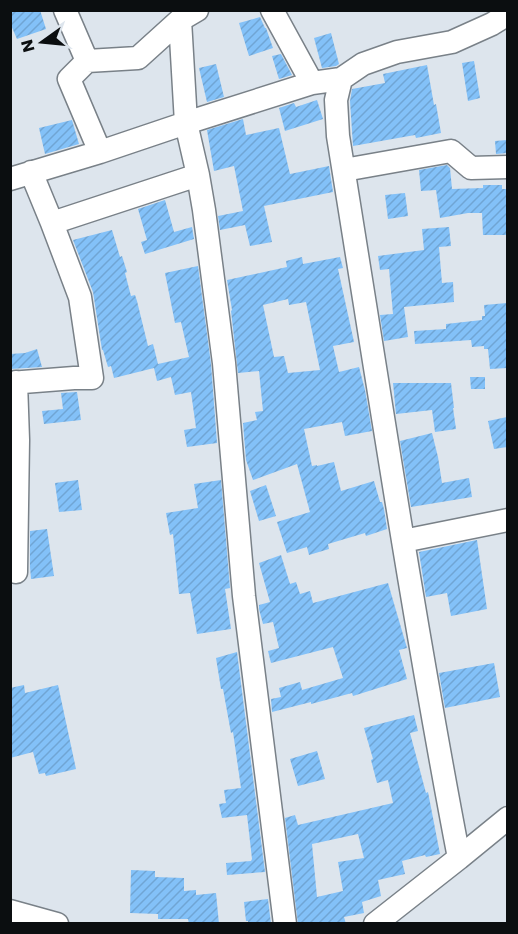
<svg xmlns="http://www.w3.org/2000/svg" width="518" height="934" font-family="Poppins,sans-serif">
	<defs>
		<pattern id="building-hatch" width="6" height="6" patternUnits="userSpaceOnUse" patternTransform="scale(1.5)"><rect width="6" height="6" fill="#83c1f8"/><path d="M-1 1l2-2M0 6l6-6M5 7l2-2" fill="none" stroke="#70a5d4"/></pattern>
	</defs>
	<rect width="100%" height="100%" fill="#dde5ed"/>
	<path fill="url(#building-hatch)" fill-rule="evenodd" d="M10,10H40L46,29L17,39L10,23Z
		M260,17L265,28H266L273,48L249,56L239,23Z
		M331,33L339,64L336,66L322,68L314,38Z
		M281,54L292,75L279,79L272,56Z
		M474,61L480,98L468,101L462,63Z
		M216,64L224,97L207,102L199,68Z
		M427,65L434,105L436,104L441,133L416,138L415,135L353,146L350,101L352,89L385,83L383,74Z
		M317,100L323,119L285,131L279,108L294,103L296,107Z
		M243,119L246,135L279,128L290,174L329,166L333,192L264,206L272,242L250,246L245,225L220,230L218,216L243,211L234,166L214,171L207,130Z
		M72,120L79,144L45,154L39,128Z
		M507,140V153L496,154L495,141Z
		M447,165L450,168L452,189L483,188V185H502V189H507V235H483L482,213H468L440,218L436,190L421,191L419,170Z
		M405,193L408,216L388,219L385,195Z
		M165,200L174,232L192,227L194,239L145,254L141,242L147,240L138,209Z
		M449,227L451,246L439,247L442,283L453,282L454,302L404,307L408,337L384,341L380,315L393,314L389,269L380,270L378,256L424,250L422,229Z
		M112,230L120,257L122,256L127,272L125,273L131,296L135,295L137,301L148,346L153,344L158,364L189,357L181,322L175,323L165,273L198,266L211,364L217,443L187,447L184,430L196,428L191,392L175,395L171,377L157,381L154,368L114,378L111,366L108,367L103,350H102L93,292L73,240Z
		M302,257L303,264L340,257L343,268L338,269L354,342L333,346L339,372L359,367L365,390L372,431L345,436L342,422L304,429L312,466L317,465V466L334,462L341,491L374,481L380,502H382L384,509L387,529L366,536L365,533L328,544L329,549L309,555L307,547L287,553L277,522L310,512L297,464L253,480L246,460L243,423L257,420L255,412L263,411L259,371L238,373L231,311L232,310L227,280L287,267L286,261ZM288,299L289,305L306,302L320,370L288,373L284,356L274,357L263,305Z
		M507,303V368L490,369L488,349H484V346L472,347L471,340L415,344L414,331L446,329V324L482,320V316H485L484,305Z
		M37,349L42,367L10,369V354L25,353Z
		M470,377H485V389H471Z
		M393,383H451L454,408H453L456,429L435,432L432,410L396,414Z
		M77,392L81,420L44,424L42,411L63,409L61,393Z
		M507,417V447L494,449L488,421Z
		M432,433L438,457L442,483L469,478L472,497L411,507L400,441Z
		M78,480L82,510L59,512L55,483Z
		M221,480L230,588L225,589L231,629L197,634L190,593L179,594L173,534L170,535L166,513L198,508L194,484Z
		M266,485L276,516L259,521L250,491Z
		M47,529L54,576L31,579L30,567V531Z
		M477,540L487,609L451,616L447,593L426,597L419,552Z
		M281,555L290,584L296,582L300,594L310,591L313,603L388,583L407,648L399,650L407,679L353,696L352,693L311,704V702L272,712L271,699L281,697L279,688L300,682L302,690L343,678L333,647L271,663L268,651L279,648L273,622L263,624L259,609V605L270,602L259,563Z
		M237,652L265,872L227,875L226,863L251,861L252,859L247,815L222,818L219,804L226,803L224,790L241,788L233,732L231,733L223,689H221L216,658Z
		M494,663L500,697L445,708L439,673Z
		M24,685L25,693L58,685L76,769L46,776L45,773L39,774L33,752L10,758V688Z
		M414,715L418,731L410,733L426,793L428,792L440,854L426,857L425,855L402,861L405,874L378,880L381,896L362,902L364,913L344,917L346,924H298L285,818L295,815L298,825L393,803L388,780L377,783L371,760L373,759L364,728ZM358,834L364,858L338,862L343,891L317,897L312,844Z
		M317,751L325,779L298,786L290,759Z
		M131,870L155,871V877L184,878V891L196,890V895L216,893L219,924H189L188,919H158V914L130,913Z
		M268,899L271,924H248V921H246L244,902Z"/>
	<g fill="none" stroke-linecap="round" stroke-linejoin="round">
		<g stroke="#798188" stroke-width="25">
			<path id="minor" d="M65,10L87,61L69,79L100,152
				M197,10L180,20L186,123L312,83L341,79
				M272,10L312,83
				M508,14L492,24L452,42L397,52L363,64L341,79L336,100L338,136C377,377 413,618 459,858L508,818
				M87,61L138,58L180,20
				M344,170L451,151L471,168L508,167
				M10,179L100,152L186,123L198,175L204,210L224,363L244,596L285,924
				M52,223L198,175
				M16,382L18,440L16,572
				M10,383L74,378H92L80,297L52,223L31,172
				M403,541L508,520
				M10,911L57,924
				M375,924L459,858"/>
		</g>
		<use href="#minor" stroke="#fff" stroke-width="22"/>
	</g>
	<rect width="518" height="934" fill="none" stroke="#0b0e10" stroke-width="24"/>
	<g transform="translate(42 42) rotate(255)" stroke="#dde5ed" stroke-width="4.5" paint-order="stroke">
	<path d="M0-4.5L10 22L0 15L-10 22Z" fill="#0b0e10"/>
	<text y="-9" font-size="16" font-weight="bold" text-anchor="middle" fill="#0b0e10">N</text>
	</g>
</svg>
